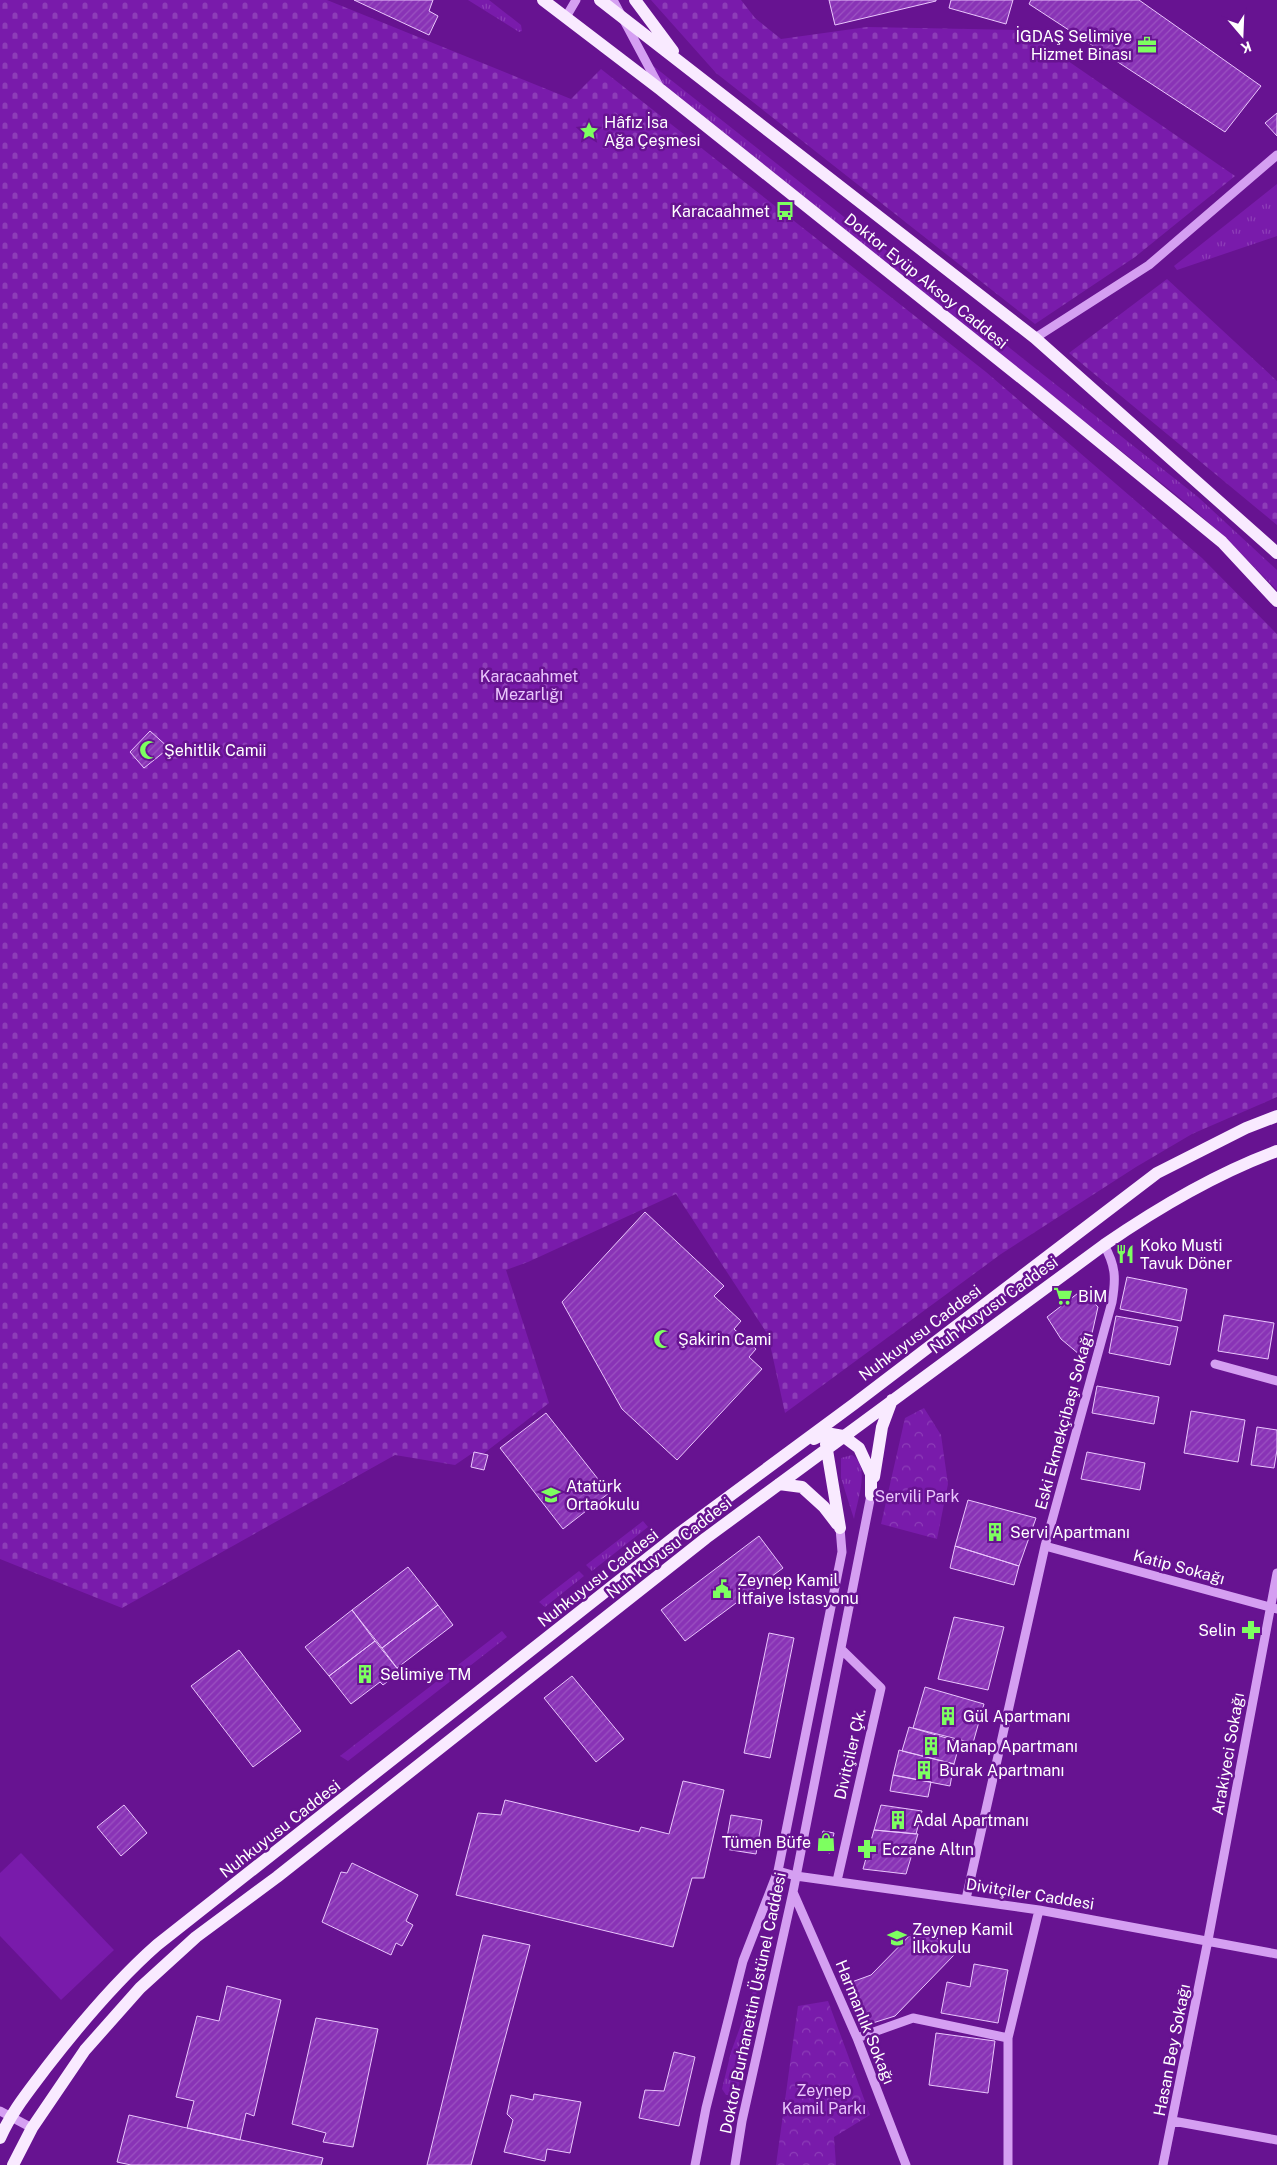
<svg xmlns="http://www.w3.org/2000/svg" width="1277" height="2165" font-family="'Public Sans',sans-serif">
	<defs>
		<pattern id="grass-tufts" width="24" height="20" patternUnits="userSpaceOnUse" patternTransform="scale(1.25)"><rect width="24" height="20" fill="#791bab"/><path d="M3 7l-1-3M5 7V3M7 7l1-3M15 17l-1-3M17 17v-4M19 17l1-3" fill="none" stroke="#8d3db8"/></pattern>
		<pattern id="cemetery-stones" width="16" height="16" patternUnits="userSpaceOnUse" patternTransform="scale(1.25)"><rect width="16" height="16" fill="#791bab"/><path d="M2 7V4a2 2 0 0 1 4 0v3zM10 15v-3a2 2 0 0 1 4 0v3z" fill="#8d3db8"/></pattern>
		<pattern id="park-crowns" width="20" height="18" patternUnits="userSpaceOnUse" patternTransform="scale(1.25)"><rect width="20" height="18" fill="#791bab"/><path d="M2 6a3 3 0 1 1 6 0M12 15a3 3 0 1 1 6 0" fill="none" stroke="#8d3db8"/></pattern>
		<pattern id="building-hatch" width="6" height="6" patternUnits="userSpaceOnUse" patternTransform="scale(1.25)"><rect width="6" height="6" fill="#8933b6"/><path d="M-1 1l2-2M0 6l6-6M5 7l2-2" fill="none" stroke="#9b52c1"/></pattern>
	</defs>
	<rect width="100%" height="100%" fill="#671391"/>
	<path fill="url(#grass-tufts)" d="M468,0H489L521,25L522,31L519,32Z
		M652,65L1198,497L1277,570V590L1220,533L1190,506L661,82Z
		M1277,184V236L1177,270L1174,266Z
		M852,1455C871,1466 857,1501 854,1519L841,1478V1458Z
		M643,1521L648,1527L592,1571L586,1565Z
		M579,1571L584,1576L545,1607L539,1602Z
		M502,1631L507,1637L348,1761L340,1756Z
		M754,1989L757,1990L738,2091L733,2095H726L722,2089L731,2052Z"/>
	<path fill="url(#cemetery-stones)" d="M0,0H327L571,99L601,69L986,372L1202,558L1277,634V1097L1192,1134L1136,1167L1001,1254L785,1413L768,1335L676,1194L528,1262L506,1270L549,1403L483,1454L474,1452L455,1465L395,1455L122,1608L0,1559Z
		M651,0H741L755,18L781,39L867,27L1023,30L1235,176L1135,257L1035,324L716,73Z
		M1167,279L1277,381V525L1069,353Z"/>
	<path fill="url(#park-crowns)" d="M924,1408L941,1435L948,1484L937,1539L881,1524L905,1418Z
		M828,2001L870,2115L834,2137L836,2165H776L798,2006Z"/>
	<path fill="#791bab" d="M21,1853L114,1950L61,2000L0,1936V1873Z"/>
	<path fill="url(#building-hatch)" stroke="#eac6fd" d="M354,0H433L429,11L438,16L429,35Z
		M829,0H936V1L835,25Z
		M951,0H1013L1006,24L949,8Z
		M1031,0H1139L1261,86L1225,132L1029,4Z
		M1277,113V136L1265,123Z
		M150,731L169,748L144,768L130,752Z
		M645,1212L724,1286L714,1296L741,1321L734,1329L756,1349L749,1357L762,1369L677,1460L622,1409L562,1302Z
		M1127,1277L1187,1289L1181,1321L1120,1309Z
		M1082,1290L1098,1307L1086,1360L1061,1339L1047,1317Z
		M1224,1315L1274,1323L1268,1359L1218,1351Z
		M1116,1316L1178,1327L1170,1365L1109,1353Z
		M1097,1386L1159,1397L1154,1424L1092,1413Z
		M1191,1411L1245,1420L1238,1462L1184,1453Z
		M546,1413L609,1493L563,1529L500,1448Z
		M1257,1427L1277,1430V1450L1274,1468L1251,1465Z
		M474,1452L488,1455L484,1470L471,1467Z
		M1087,1452L1145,1463L1140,1490L1081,1479Z
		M968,1500L1036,1518L1019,1566L955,1546Z
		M759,1536L783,1568L685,1641L661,1610Z
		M955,1546L1019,1566L1014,1585L950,1568Z
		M408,1567L438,1605L382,1648L352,1610Z
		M438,1605L453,1625L397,1668L382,1648Z
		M352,1610L375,1641L329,1676L305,1647Z
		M954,1617L1004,1627L988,1690L938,1679Z
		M769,1633L794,1638L770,1758L744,1753Z
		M375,1641L400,1672L383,1685L380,1682L351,1704L329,1676Z
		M239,1650L301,1731L253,1767L191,1686Z
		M572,1676L624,1739L596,1762L544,1698Z
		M925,1687L984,1704L973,1743L913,1728Z
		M909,1727L960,1742L954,1764L902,1751Z
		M899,1750L954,1764L950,1786L893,1775Z
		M893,1775L931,1782L928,1797L890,1791Z
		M683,1781L724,1790L704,1878H692L673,1947L456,1895L478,1813L501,1815L505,1800L639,1832L641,1827L669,1834Z
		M124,1805L147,1833L121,1856L97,1827Z
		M881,1805L922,1811L916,1834L874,1830Z
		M731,1815L762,1820L756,1854L725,1849Z
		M874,1830L918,1834L906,1874L863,1869Z
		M823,1831L834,1833L830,1853L818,1850Z
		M352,1863L418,1895L406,1921L413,1925L402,1946L396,1943L391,1955L322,1922L341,1872L347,1873Z
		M922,1923L954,1955L895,2016L863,2026L849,1983L871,1975Z
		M483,1935L530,1945L471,2165H427Z
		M974,1964L1008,1970L998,2023L941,2013L947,1982L970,1987Z
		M227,1986L281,2000L254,2116L246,2113L240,2140L187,2128L194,2101L176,2097L197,2016L219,2021Z
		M316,2018L378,2029L353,2147L323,2142L326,2133L292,2124Z
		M936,2033L995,2041L988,2093L929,2085Z
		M674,2052L695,2057L679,2126L639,2118L645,2090L664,2091Z
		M534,2094L581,2102L570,2153L547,2149L545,2161L504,2152L513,2120L507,2114L511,2095L533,2100Z
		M129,2115L187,2128L323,2158L321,2165H131L117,2162Z"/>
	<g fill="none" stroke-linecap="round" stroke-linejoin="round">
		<path stroke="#d59ff2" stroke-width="9" d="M613,0L659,86
			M566,17L576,0
			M1035,338L1149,265L1277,155
			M1215,1364L1277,1381
			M1045,1546L1277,1609
			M778,1871L796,1876L1039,1910L1277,1954
			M837,1881L881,1688L841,1649
			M793,1892L857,2038L906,2165
			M966,1899L1045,1546L1112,1302C1116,1279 1116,1266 1104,1245
			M857,2038L913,2018L1008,2038
			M0,2111L32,2128
			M1173,2121L1277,2140
			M695,2165L706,2108L743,1961L778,1871L842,1552L840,1528
			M735,2165L742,2121L793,1892L871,1495
			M1008,2165V2038L1039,1910
			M1163,2165L1208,1940L1277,1573"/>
		<path stroke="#f9eaff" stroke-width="12" d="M543,0L661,90L1034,388L1222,542L1277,601
			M600,0L1035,338L1277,553
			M635,0L673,51
			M814,1439L826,1433L843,1436L859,1448L871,1474V1495
			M826,1444L840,1528
			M874,1477L882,1427L892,1400
			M779,1484L802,1487L824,1507L837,1524
			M0,2138C12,2111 29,2091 46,2068C80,2024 115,1982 157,1945L681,1532L854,1404L1157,1173L1246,1128L1277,1116
			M13,2165L32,2128L85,2050L140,1988L196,1937L277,1877L706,1538L1104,1245C1159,1207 1215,1174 1277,1151"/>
	</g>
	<defs>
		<g id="office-bare" transform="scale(1.5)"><path d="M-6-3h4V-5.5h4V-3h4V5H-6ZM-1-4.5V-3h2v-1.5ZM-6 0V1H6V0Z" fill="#7dff60" stroke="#671391" stroke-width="2.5" paint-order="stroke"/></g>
		<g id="sight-bare" transform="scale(1.5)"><path d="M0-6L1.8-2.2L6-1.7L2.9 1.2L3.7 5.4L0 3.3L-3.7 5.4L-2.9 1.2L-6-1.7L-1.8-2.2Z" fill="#7dff60" stroke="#671391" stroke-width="2.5" paint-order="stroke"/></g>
		<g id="bus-bare" transform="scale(1.5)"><path d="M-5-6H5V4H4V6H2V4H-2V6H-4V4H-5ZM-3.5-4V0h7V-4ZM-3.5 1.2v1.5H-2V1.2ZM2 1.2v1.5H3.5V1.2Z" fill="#7dff60" stroke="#671391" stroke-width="2.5" paint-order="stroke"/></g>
		<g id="mosque-bare" transform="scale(1.5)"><path d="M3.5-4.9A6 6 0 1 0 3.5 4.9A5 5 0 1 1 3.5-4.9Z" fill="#7dff60" stroke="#671391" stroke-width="2.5" paint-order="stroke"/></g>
		<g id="restaurant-bare" transform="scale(1.5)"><path d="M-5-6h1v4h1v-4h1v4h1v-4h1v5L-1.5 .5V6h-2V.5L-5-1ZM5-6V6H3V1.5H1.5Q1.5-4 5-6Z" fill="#7dff60" stroke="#671391" stroke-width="2.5" paint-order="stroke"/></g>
		<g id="supermarket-bare" transform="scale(1.5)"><path d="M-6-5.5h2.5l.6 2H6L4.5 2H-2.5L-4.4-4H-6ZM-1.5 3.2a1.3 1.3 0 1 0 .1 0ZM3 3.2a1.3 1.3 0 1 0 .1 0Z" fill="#7dff60" stroke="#671391" stroke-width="2.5" paint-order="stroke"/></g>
		<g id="school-bare" transform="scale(1.5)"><path d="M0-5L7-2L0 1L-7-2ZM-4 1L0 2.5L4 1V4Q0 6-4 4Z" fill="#7dff60" stroke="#671391" stroke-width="2.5" paint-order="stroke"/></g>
		<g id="building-bare" transform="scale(1.5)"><path d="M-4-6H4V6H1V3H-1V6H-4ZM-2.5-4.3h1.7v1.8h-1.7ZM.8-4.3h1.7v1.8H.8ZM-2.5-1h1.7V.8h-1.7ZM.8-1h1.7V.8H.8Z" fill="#7dff60" stroke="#671391" stroke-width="2.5" paint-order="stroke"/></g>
		<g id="civic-bare" transform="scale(1.5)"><path d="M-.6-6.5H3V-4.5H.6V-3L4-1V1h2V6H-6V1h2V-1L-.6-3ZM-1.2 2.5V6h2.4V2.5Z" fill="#7dff60" stroke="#671391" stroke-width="2.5" paint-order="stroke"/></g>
		<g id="pharmacy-bare" transform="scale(1.5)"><path d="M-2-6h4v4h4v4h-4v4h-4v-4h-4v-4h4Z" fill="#7dff60" stroke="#671391" stroke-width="2.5" paint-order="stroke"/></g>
		<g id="shop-bare" transform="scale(1.5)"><path d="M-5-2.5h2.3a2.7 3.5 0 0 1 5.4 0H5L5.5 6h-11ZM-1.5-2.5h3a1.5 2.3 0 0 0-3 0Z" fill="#7dff60" stroke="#671391" stroke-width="2.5" paint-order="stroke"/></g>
	</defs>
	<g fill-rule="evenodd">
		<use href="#office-bare" x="1147" y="45"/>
		<use href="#sight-bare" x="589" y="131"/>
		<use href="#bus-bare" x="785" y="211"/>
		<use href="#mosque-bare" x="149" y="750"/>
		<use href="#restaurant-bare" x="1125" y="1254"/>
		<use href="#supermarket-bare" x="1063" y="1296"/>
		<use href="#mosque-bare" x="663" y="1339"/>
		<use href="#school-bare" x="551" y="1495"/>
		<use href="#building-bare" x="995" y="1532"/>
		<use href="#civic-bare" x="722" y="1589"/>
		<use href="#pharmacy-bare" x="1251" y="1630"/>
		<use href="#building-bare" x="365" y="1674"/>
		<use href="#building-bare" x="948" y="1716"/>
		<use href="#building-bare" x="931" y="1746"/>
		<use href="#building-bare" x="924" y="1770"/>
		<use href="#building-bare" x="898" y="1820"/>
		<use href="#shop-bare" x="826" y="1842"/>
		<use href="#pharmacy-bare" x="867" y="1849"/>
		<use href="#school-bare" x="897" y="1938"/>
	</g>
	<g text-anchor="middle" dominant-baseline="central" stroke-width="5" stroke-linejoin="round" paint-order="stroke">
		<g font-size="16" fill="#fff" stroke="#671391" text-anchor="start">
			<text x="1132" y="36" text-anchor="end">İGDAŞ Selimiye<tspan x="1132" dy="18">Hizmet Binası</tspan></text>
			<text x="604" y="122">Hâfız İsa<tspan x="604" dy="18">Ağa Çeşmesi</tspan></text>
			<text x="770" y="211" text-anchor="end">Karacaahmet</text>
			<text x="164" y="750">Şehitlik Camii</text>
			<text x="1140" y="1245">Koko Musti<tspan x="1140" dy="18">Tavuk Döner</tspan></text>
			<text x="1078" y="1296">BİM</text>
			<text x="678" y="1339">Şakirin Cami</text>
			<text x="566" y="1486">Atatürk<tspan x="566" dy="18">Ortaokulu</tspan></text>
			<text x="1010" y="1532">Servi Apartmanı</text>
			<text x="737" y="1580">Zeynep Kamil<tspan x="737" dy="18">İtfaiye İstasyonu</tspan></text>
			<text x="1236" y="1630" text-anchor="end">Selin</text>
			<text x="380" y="1674">Selimiye TM</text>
			<text x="963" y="1716">Gül Apartmanı</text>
			<text x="946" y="1746">Manap Apartmanı</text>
			<text x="939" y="1770">Burak Apartmanı</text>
			<text x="913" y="1820">Adal Apartmanı</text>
			<text x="811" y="1842" text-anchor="end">Tümen Büfe</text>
			<text x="882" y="1849">Eczane Altın</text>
			<text x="912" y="1929">Zeynep Kamil<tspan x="912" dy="18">İlkokulu</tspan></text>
		</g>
		<g font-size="16" fill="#fff" stroke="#671391">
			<text transform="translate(926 281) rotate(39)">Doktor Eyüp Aksoy Caddesi</text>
			<text transform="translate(994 1305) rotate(-36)">Nuh Kuyusu Caddesi</text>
			<text transform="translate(920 1333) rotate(-37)">Nuhkuyusu Caddesi</text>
			<text transform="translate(1064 1421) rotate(-75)">Eski Ekmekçibaşı Sokağı</text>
			<text transform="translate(669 1548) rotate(-38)">Nuh Kuyusu Caddesi</text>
			<text transform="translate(1179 1567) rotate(15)">Katip Sokağı</text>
			<text transform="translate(598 1578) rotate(-38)">Nuhkuyusu Caddesi</text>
			<text transform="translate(850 1754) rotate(-77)">Divitçiler Çk.</text>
			<text transform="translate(1228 1754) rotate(-80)">Arakiyeci Sokağı</text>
			<text transform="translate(280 1829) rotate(-38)">Nuhkuyusu Caddesi</text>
			<text transform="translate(1030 1894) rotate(9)">Divitçiler Caddesi</text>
			<text transform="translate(753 2003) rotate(-78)">Doktor Burhanettin Üstünel Caddesi</text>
			<text transform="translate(865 2022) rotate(68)">Harmanlık Sokağı</text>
			<text transform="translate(1172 2050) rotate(-79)">Hasan Bey Sokağı</text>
		</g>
		<g font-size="16" fill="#eac6fd" stroke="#671391">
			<text x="529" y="676">Karacaahmet<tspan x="529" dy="18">Mezarlığı</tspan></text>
			<text x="917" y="1496">Servili Park</text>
			<text x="824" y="2090">Zeynep<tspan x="824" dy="18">Kamil Parkı</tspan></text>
		</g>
	</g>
	<g transform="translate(1242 35) rotate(161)" stroke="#671391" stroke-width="4" paint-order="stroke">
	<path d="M0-4L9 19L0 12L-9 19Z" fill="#ffffff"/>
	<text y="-8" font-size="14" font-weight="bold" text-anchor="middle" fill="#ffffff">K</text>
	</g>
</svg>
